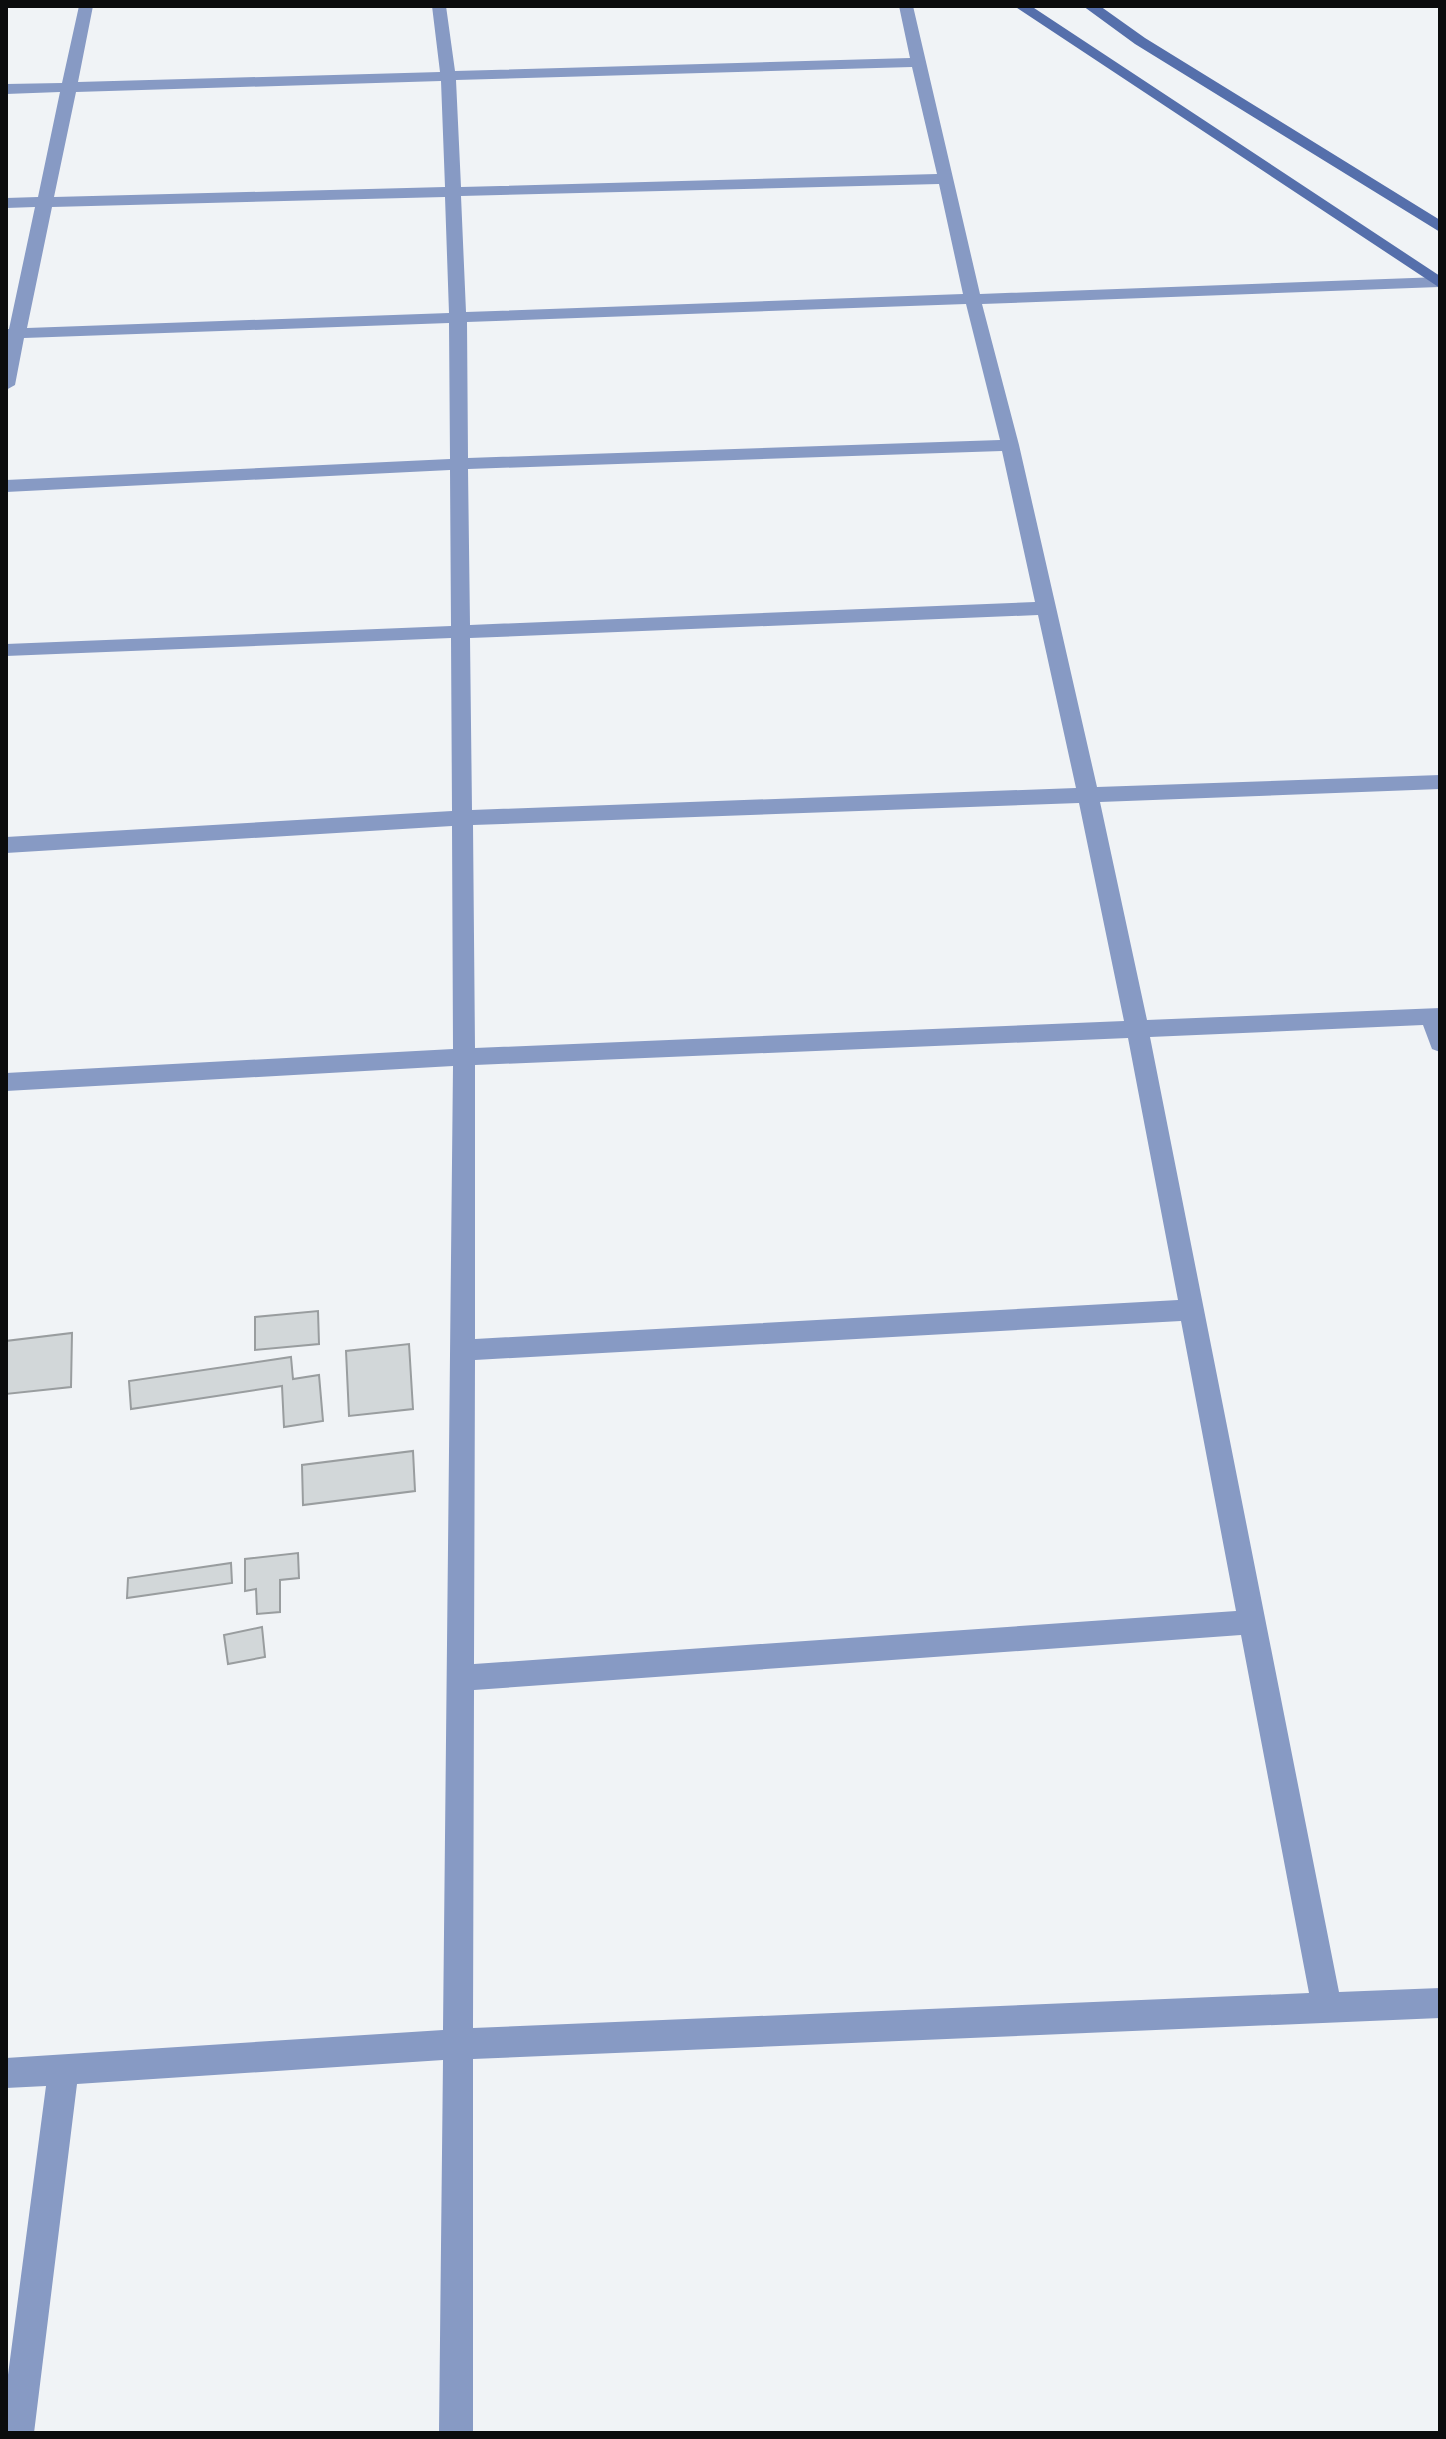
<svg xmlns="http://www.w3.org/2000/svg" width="1446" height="2439" font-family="'Exo 2',sans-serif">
	<rect width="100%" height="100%" fill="#f0f3f6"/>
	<path fill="#d2d7d9" stroke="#999d9f" stroke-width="2" d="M318,1311L319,1344L255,1350V1317Z
		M72,1333L71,1387L6,1394V1341Z
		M409,1344L413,1409L349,1416L346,1351Z
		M291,1357L293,1379L319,1375L323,1421L284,1427L282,1386L131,1409L129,1381Z
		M413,1451L415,1491L303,1505L302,1465Z
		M298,1553L299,1578L280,1580V1612L257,1614L256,1589L245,1591V1559Z
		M231,1563L232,1583L127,1598L128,1578Z
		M262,1627L265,1657L228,1664L224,1635Z"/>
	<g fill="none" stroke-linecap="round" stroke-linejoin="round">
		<path fill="#879ac4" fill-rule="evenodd" d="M79,6H93L78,82L440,72L432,6H446L455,71L910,58L899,6H913L980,294L1440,277L1439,287L982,304L1019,445L1097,787L1440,775V789L1100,802L1147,1020L1440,1008V1052L1432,1049L1423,1025L1150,1037L1339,1992L1440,1988V2018L473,2059V2433H439L443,2060L77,2084L34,2433H6V2390L46,2086L6,2088V2058L443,2030L453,1066L6,1091V1073L453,1049L452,826L6,853V837L452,811L451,638L6,656V644L451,626L450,470L6,492V480L450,459L449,323L24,338L15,385L6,390V329H9L35,207L6,208V198L38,197L60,92L6,94V84L62,83ZM912,67L937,174L461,187L456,80ZM441,81L445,187L54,197L76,92ZM939,184L963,294L466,312L461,196ZM445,197L449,313L27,328L52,207ZM966,304L1000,440L468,458L467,322ZM1002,451L1035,602L470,625L468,469ZM1038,615L1076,788L472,810L470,638ZM1079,803L1124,1021L475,1048L473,825ZM1128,1038L1178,1300L475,1339V1065ZM1181,1321L1236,1611L474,1664L475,1360ZM1241,1635L1309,1993L473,2028L474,1690Z"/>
		<path fill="#556fab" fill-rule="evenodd" d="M1014,6H1031L1440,276V288Z
			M1083,6H1100L1145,38L1440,220V232L1135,44Z"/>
	</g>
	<rect width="1446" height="2439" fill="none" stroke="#0b0c0d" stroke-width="16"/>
</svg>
